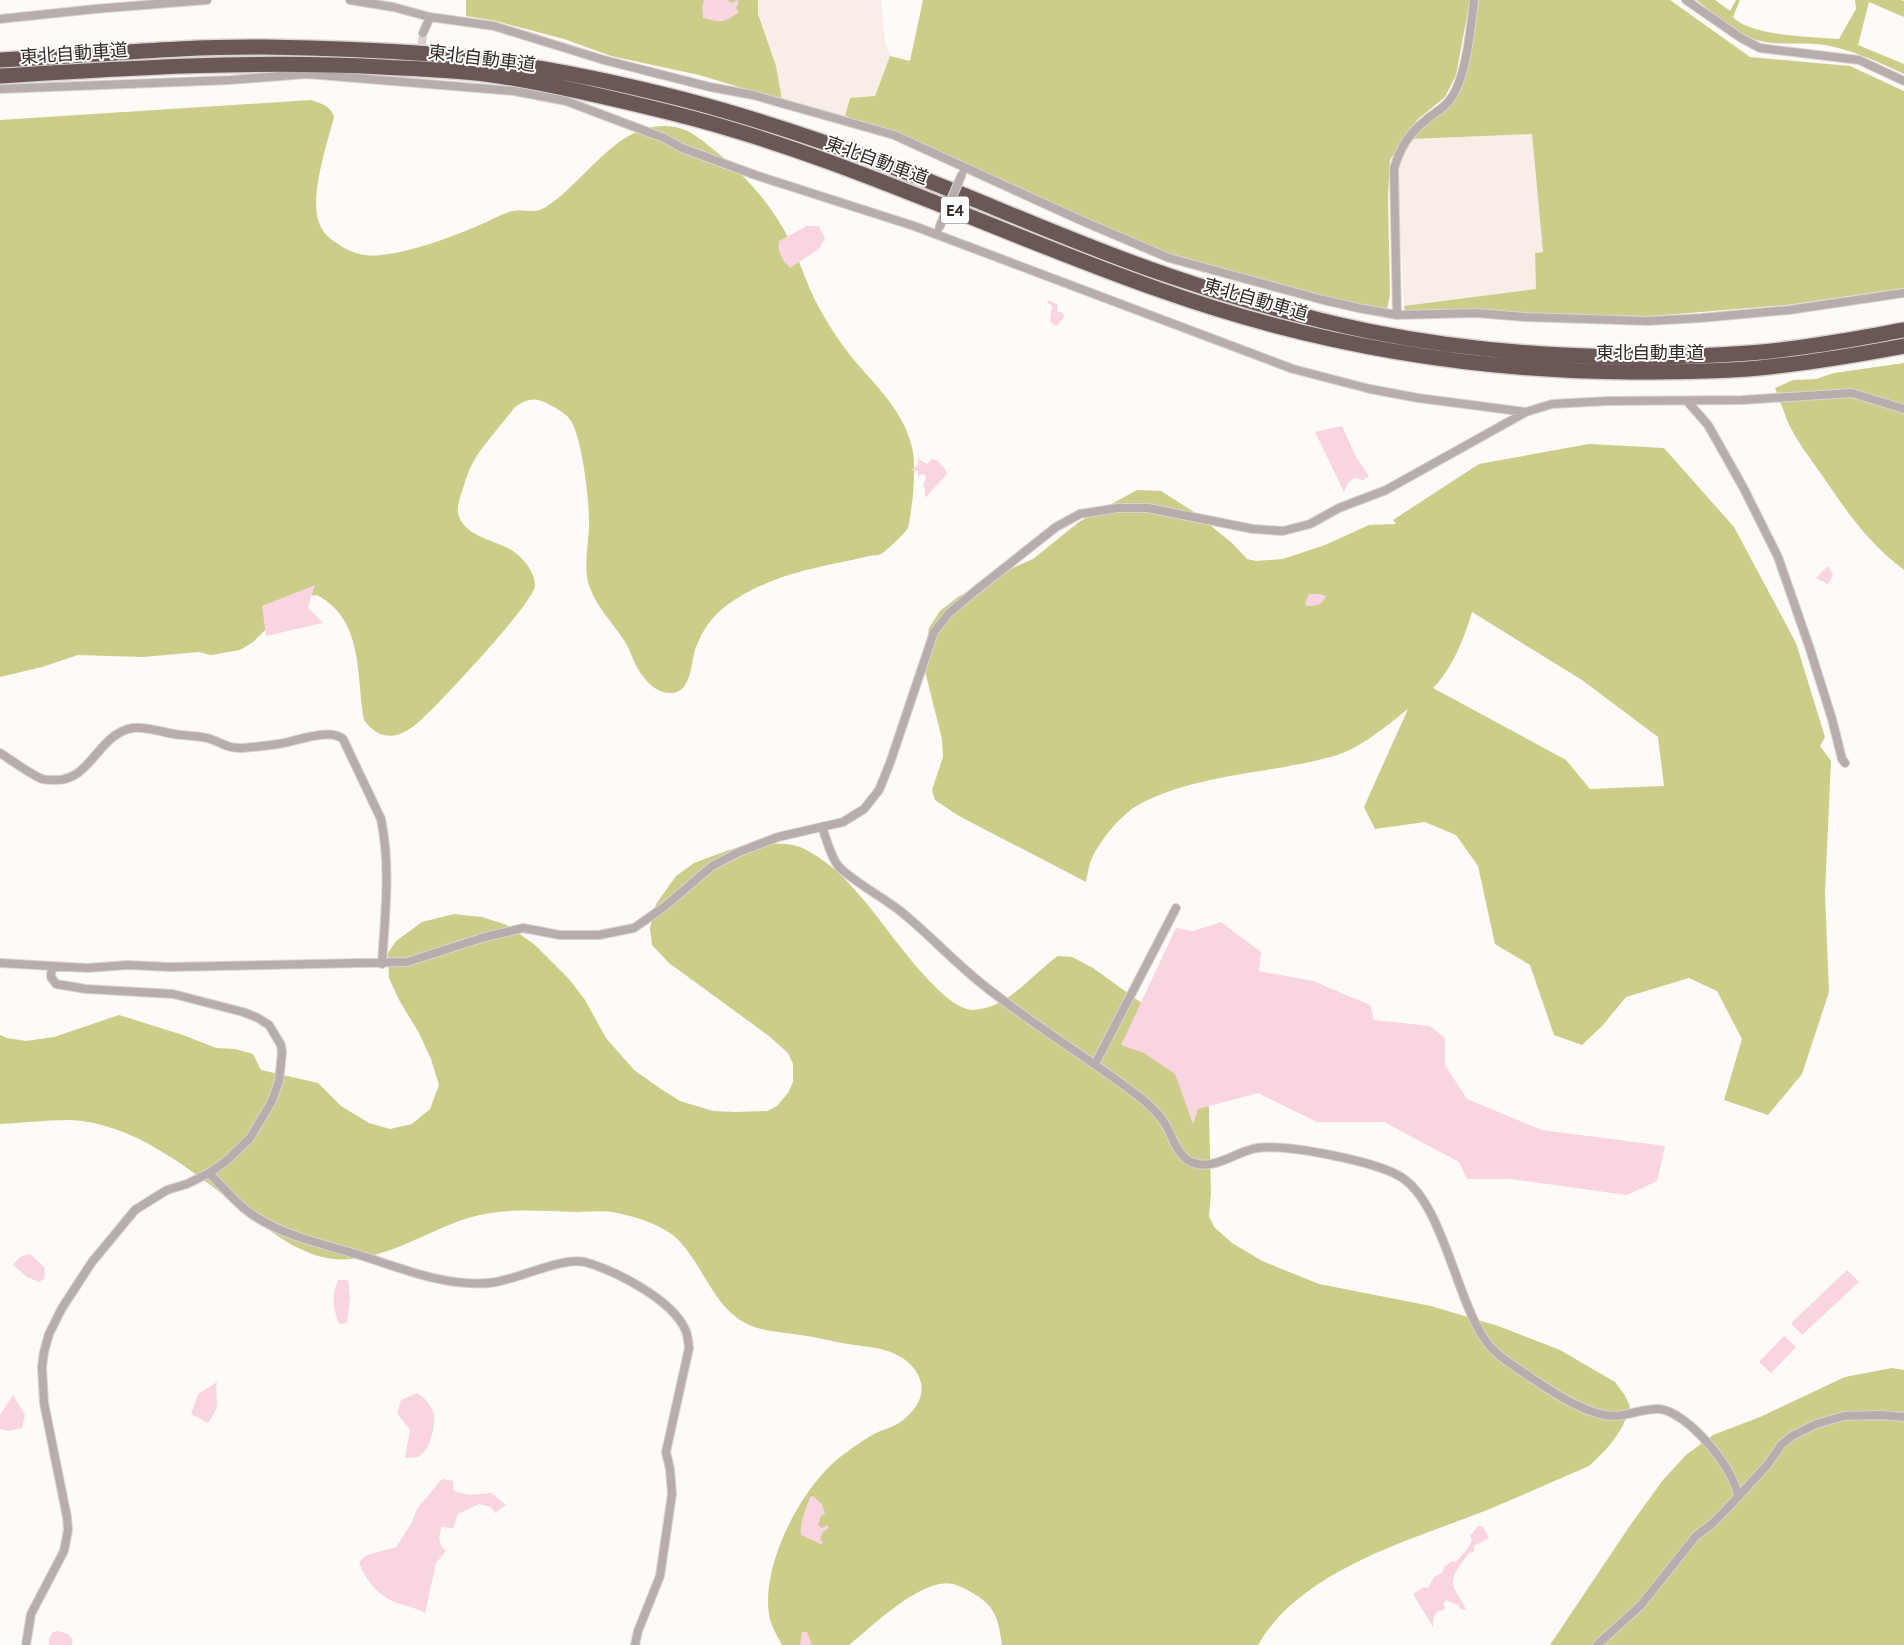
<svg xmlns="http://www.w3.org/2000/svg" width="1904" height="1645" font-family="'PT Sans','Noto Sans JP',sans-serif">
	<rect width="100%" height="100%" fill="#fdfaf7"/>
	<path fill="#f8ede7" d="M758,0H881L885,43L890,56L874,96L849,98L845,116L782,100L776,66L758,14Z
		M1532,134L1543,252L1535,253L1536,289L1404,306L1397,170L1400,156L1410,139Z"/>
	<path fill="#cbcd89" fill-rule="evenodd" d="M466,0H758V14L776,66L782,100L699,75L611,56L564,39L496,21L466,16Z
		M923,0H1470L1456,75L1445,97L1417,120L1390,160L1388,196L1390,295L1387,309L1383,310L1322,297L1170,256L1084,220L896,133L845,116L850,98L875,96L890,56L910,61Z
		M1477,0H1670L1750,57L1850,66L1904,91V288L1787,305L1652,316L1405,313L1404,306L1536,289L1535,253L1543,252L1532,134L1410,139L1455,101L1465,75Z
		M1696,0H1715L1730,11L1736,0H1740L1733,17C1749,36 1814,37 1839,39L1856,9L1855,0H1901L1904,1V17L1869,2L1858,45L1904,64V74C1878,62 1853,50 1825,45C1799,41 1770,48 1746,36C1728,27 1712,12 1696,0Z
		M311,100C322,104 330,105 334,117C327,144 308,200 320,225C323,233 330,239 337,243C343,248 352,252 360,254C388,262 455,236 482,224C492,220 503,213 513,211C526,208 532,215 546,207C588,181 621,114 679,128C692,131 704,142 714,150C745,175 773,206 790,241C801,264 808,289 821,311C830,328 842,345 854,360C878,388 906,414 913,452C915,466 914,480 913,494C913,497 909,526 908,528C906,532 888,549 884,552C877,557 877,554 869,556C849,561 830,564 811,569C783,575 748,589 726,606C712,616 702,631 696,647C690,662 693,694 669,693C659,693 648,684 642,675C635,666 632,655 627,645C616,626 597,608 590,588C583,570 588,548 589,529C590,505 583,441 571,421C567,414 559,410 552,406C537,397 528,397 514,408C500,427 482,445 471,466C467,474 465,483 462,491C460,497 457,507 458,513C463,537 496,540 513,551C523,558 535,572 535,585C536,601 438,705 421,720C401,738 382,744 364,720C356,674 364,620 317,595L309,596L267,628L253,642L240,650L211,655L199,652L143,657L78,655L42,667L0,677V120Z
		M1904,363V570C1868,542 1849,515 1824,478C1811,459 1796,441 1787,420C1783,409 1779,398 1775,388L1793,380L1816,379L1834,373Z
		M1589,444L1664,448L1734,527L1796,643L1825,737L1820,746L1831,761L1825,893L1829,992L1802,1074L1768,1115L1724,1100L1742,1039L1717,991L1689,978L1626,997L1603,1025L1582,1045L1554,1035L1530,965L1495,944L1478,866L1456,835L1425,822L1375,829L1364,807L1408,709C1388,725 1359,749 1334,756C1271,774 1197,773 1138,805C1121,815 1102,838 1093,856C1089,863 1088,873 1086,882L959,816L935,800L932,790L943,757L942,739L923,663L929,628L940,611L958,597L996,575L1033,559L1079,522L1137,490L1161,491L1194,512L1232,543L1247,559L1256,561L1283,559L1325,545L1369,525L1396,524L1393,520L1479,464ZM1472,612L1582,680L1658,737L1664,786L1590,789L1566,760L1433,688C1453,668 1464,638 1472,612Z
		M754,844C768,844 786,842 800,847C814,853 830,865 841,875C851,886 862,897 871,909C890,932 943,1010 973,1010C1008,1009 1032,974 1058,956L1072,957L1093,968L1150,1009L1208,1073L1211,1193L1209,1216L1214,1227L1232,1243L1262,1261L1319,1284L1431,1306L1498,1326L1560,1350L1615,1382L1624,1394L1630,1406C1624,1431 1608,1449 1589,1466C1551,1482 1513,1500 1474,1515C1401,1543 1299,1573 1258,1645H1002C999,1622 996,1606 974,1594C968,1590 960,1586 953,1584C922,1577 873,1626 849,1645H782C777,1636 770,1624 769,1614C761,1564 802,1487 840,1457C851,1449 863,1440 874,1434C882,1430 891,1428 899,1423C911,1415 925,1399 921,1383C919,1373 911,1363 901,1357C885,1347 866,1347 848,1344C833,1342 817,1337 801,1335C788,1333 774,1332 761,1329C713,1317 706,1264 674,1236C659,1224 636,1217 617,1213C604,1210 589,1212 576,1212C540,1211 503,1207 468,1218C420,1233 371,1271 318,1256C288,1247 261,1224 237,1205C189,1169 131,1121 68,1120C46,1120 22,1123 0,1124V1035L7,1038L26,1041L54,1037L119,1015L183,1035L216,1048L235,1049L253,1054L261,1070L318,1083L341,1106L369,1123L390,1129L412,1124L430,1109L439,1085L431,1059L419,1033L399,1000L389,978L388,953L396,941L422,922L454,914L482,917L507,925L535,945L569,979L585,1000L606,1038L634,1070L661,1089L680,1101L713,1111L736,1112L767,1111L777,1106L788,1093L793,1082V1064L788,1053L769,1036L669,963L652,945L650,928L656,904L676,876L694,863L729,850Z
		M1892,1368L1904,1370V1645H1550L1631,1524L1663,1480L1686,1455L1713,1435L1760,1417L1845,1377Z"/>
	<path fill="#f9d4e1" d="M704,0H728L731,3L737,0L739,2L736,8L739,12C724,23 721,23 703,18L702,7Z
		M807,226H819L825,238L819,249L790,268C782,260 777,252 779,241Z
		M1049,300L1058,305L1057,312H1061L1064,315L1063,319L1056,326L1050,322L1052,306L1048,303Z
		M1342,426L1356,457L1369,476L1363,480L1354,478L1348,483L1344,492L1315,432Z
		M918,459L927,464L932,459C939,460 945,467 947,474L925,498V489L923,486L926,477L923,474L918,476V471L911,470L919,464Z
		M1828,566L1833,575L1828,584L1816,578Z
		M315,585L308,607L323,623L266,636L262,606Z
		M1309,594H1319L1326,596C1322,606 1316,606 1306,606L1305,603Z
		M1221,922L1261,952L1259,971L1313,981L1370,1005L1374,1020L1430,1026L1445,1038V1065L1467,1099L1542,1130L1665,1146L1657,1181L1627,1195L1511,1179H1467L1459,1162L1384,1122H1317L1258,1093L1198,1109L1193,1124L1175,1074L1144,1053L1121,1045L1176,928L1193,931Z
		M30,1254L45,1268L44,1279L39,1282L27,1277L13,1265L20,1257Z
		M1847,1270L1859,1282L1802,1335L1791,1323Z
		M338,1280H348L350,1297L347,1323L339,1324C333,1308 331,1296 338,1280Z
		M1784,1336L1796,1347L1771,1373L1759,1362Z
		M217,1382C214,1403 223,1402 208,1423L191,1414L198,1394Z
		M417,1393C425,1398 429,1403 433,1411C437,1423 430,1453 417,1457C413,1458 408,1457 405,1458L410,1430L397,1413L401,1400Z
		M13,1395L25,1415L22,1428L9,1431L0,1429V1415Z
		M442,1479L453,1481L454,1491L469,1495L492,1493L506,1505L495,1513L491,1507L479,1504L458,1514L453,1528L442,1527C438,1536 438,1544 446,1551L436,1563L425,1613C413,1607 407,1606 395,1602C378,1596 365,1579 359,1562L367,1555L396,1547L411,1524L417,1509Z
		M813,1496L822,1504L825,1514L821,1516L818,1525L822,1528L827,1525L829,1528L823,1532L820,1539L823,1543L820,1544L801,1535C799,1524 806,1509 810,1497Z
		M1478,1526L1483,1527L1489,1538L1474,1546V1552L1469,1553C1463,1562 1449,1576 1454,1588C1458,1596 1463,1602 1466,1610L1461,1609L1458,1605L1446,1600L1443,1604L1445,1607L1444,1610L1438,1611L1433,1618V1627L1413,1594L1424,1587L1428,1588L1434,1577L1442,1573L1444,1567L1452,1561L1456,1562L1468,1548L1472,1540L1470,1536Z
		M59,1631L68,1634L73,1640L71,1645H49V1639L53,1632Z
		M802,1632H807L812,1645H800Z"/>
	<g fill="none" stroke-linecap="round" stroke-linejoin="round">
		<path stroke="#d4d0cd" stroke-width="8" stroke-dasharray="8 4" stroke-linecap="butt" d="M421,56L423,33"/>
		<g stroke="#d8d5d1" stroke-width="10">
			<path id="street" d="M350,0L393,7L430,17L494,26L604,60L710,87L753,95L894,135L1080,220L1169,258L1323,300L1358,308L1397,315L1476,313L1524,317L1648,321L1701,318L1789,310L1904,293
				M1686,0L1741,38L1760,48L1859,60L1904,81
				M0,19L95,9L207,0
				M423,33L430,17
				M0,89L230,80L307,74L514,91L566,101L664,138L682,148L758,176L914,226L1293,369L1370,389L1418,398L1526,412
				M1397,315L1394,169C1399,150 1409,133 1425,121C1432,114 1443,109 1449,101C1466,81 1471,27 1474,0
				M1687,401L1708,425L1743,487L1778,557L1809,646L1832,719L1842,759L1845,763
				M0,753C13,761 28,773 42,779C46,780 50,780 54,780C91,782 98,733 133,728C148,726 166,734 181,735C190,736 199,736 207,738C221,742 228,749 243,748C255,747 266,746 278,744C294,742 330,727 343,739L381,819C391,867 385,915 382,964
				M822,827C827,840 830,856 839,867C853,881 882,897 899,910C928,933 953,961 982,984C1030,1023 1084,1055 1133,1092C1144,1100 1156,1110 1164,1122C1172,1135 1177,1156 1191,1162C1214,1172 1236,1151 1257,1148C1287,1144 1375,1161 1401,1177C1442,1202 1456,1298 1485,1340C1497,1357 1516,1367 1533,1379C1554,1393 1578,1409 1604,1415C1624,1419 1640,1408 1659,1409C1687,1411 1736,1470 1738,1497
				M0,963L87,968L128,965L170,967L407,962L485,937L523,928L560,935H599L634,928L664,907L712,866L739,852L778,837L843,822L864,809L879,790L890,763L934,632L950,612L974,592L1056,527L1080,514L1118,508H1148L1253,529L1283,531L1310,524L1339,508L1386,490L1526,412L1552,404L1608,401L1742,400L1852,393L1904,409
				M1095,1064L1176,908
				M209,1173C222,1186 237,1205 253,1215C284,1236 320,1243 356,1254C399,1267 443,1287 489,1283C519,1280 559,1257 585,1262C616,1271 671,1299 685,1329C688,1335 688,1341 689,1348L666,1452L670,1469L672,1494L660,1576L638,1631L635,1645
				M26,1645L31,1614L64,1551L68,1530L67,1517L44,1403L42,1367L44,1352L49,1334L62,1308L92,1262L135,1210L167,1190L187,1184L209,1173L225,1162L250,1138L272,1101L279,1081L282,1053L281,1045L269,1025L258,1018L243,1012L173,994L86,989L56,984L51,977L52,966
				M1597,1645L1641,1605L1696,1536L1713,1523L1738,1497L1768,1464L1781,1445L1792,1436L1816,1424L1844,1416L1881,1415L1904,1417"/>
		</g>
		<g stroke="#d8d5d1" stroke-width="18">
			<path id="highway" d="M0,60C88,56 176,46 264,47C320,48 376,50 431,54C515,61 600,78 682,99C751,117 820,140 887,165C982,200 1074,244 1170,276C1235,298 1301,317 1368,331C1491,356 1624,362 1749,353C1801,349 1853,339 1904,330
				M0,76C127,68 254,60 382,67C421,69 461,70 499,76C557,85 615,99 672,113C841,155 997,233 1160,290C1312,344 1470,371 1631,372C1674,372 1716,372 1759,368C1808,363 1856,355 1904,346"/>
		</g>
		<use href="#street" stroke="#b7adad" stroke-width="8"/>
		<use href="#highway" stroke="#6a5756" stroke-width="15"/>
		<g stroke="#d8d5d1" stroke-width="10" stroke-linecap="butt">
			<path id="street-bridge" d="M939,228L962,174"/>
		</g>
		<use href="#street-bridge" stroke="#b7adad" stroke-width="8"/>
	</g>
	<g text-anchor="middle" dominant-baseline="central" stroke-width="4" stroke-linejoin="round" paint-order="stroke">
		<rect fill="#fff" stroke="#6f6a67" stroke-width="1" x="941" y="196.5" width="28" height="27" rx="4"/>
		<g font-size="16" font-weight="bold" fill="#312a26">
			<text x="955" y="210">E4</text>
		</g>
		<g font-size="18" fill="#312a26" stroke="#fff">
			<text transform="translate(74 53) rotate(-4)">東北自動車道</text>
			<text transform="translate(482 58) rotate(7)">東北自動車道</text>
			<text transform="translate(877 160) rotate(20)">東北自動車道</text>
			<text transform="translate(1256 299) rotate(16)">東北自動車道</text>
			<text x="1650" y="352">東北自動車道</text>
		</g>
	</g>
</svg>
